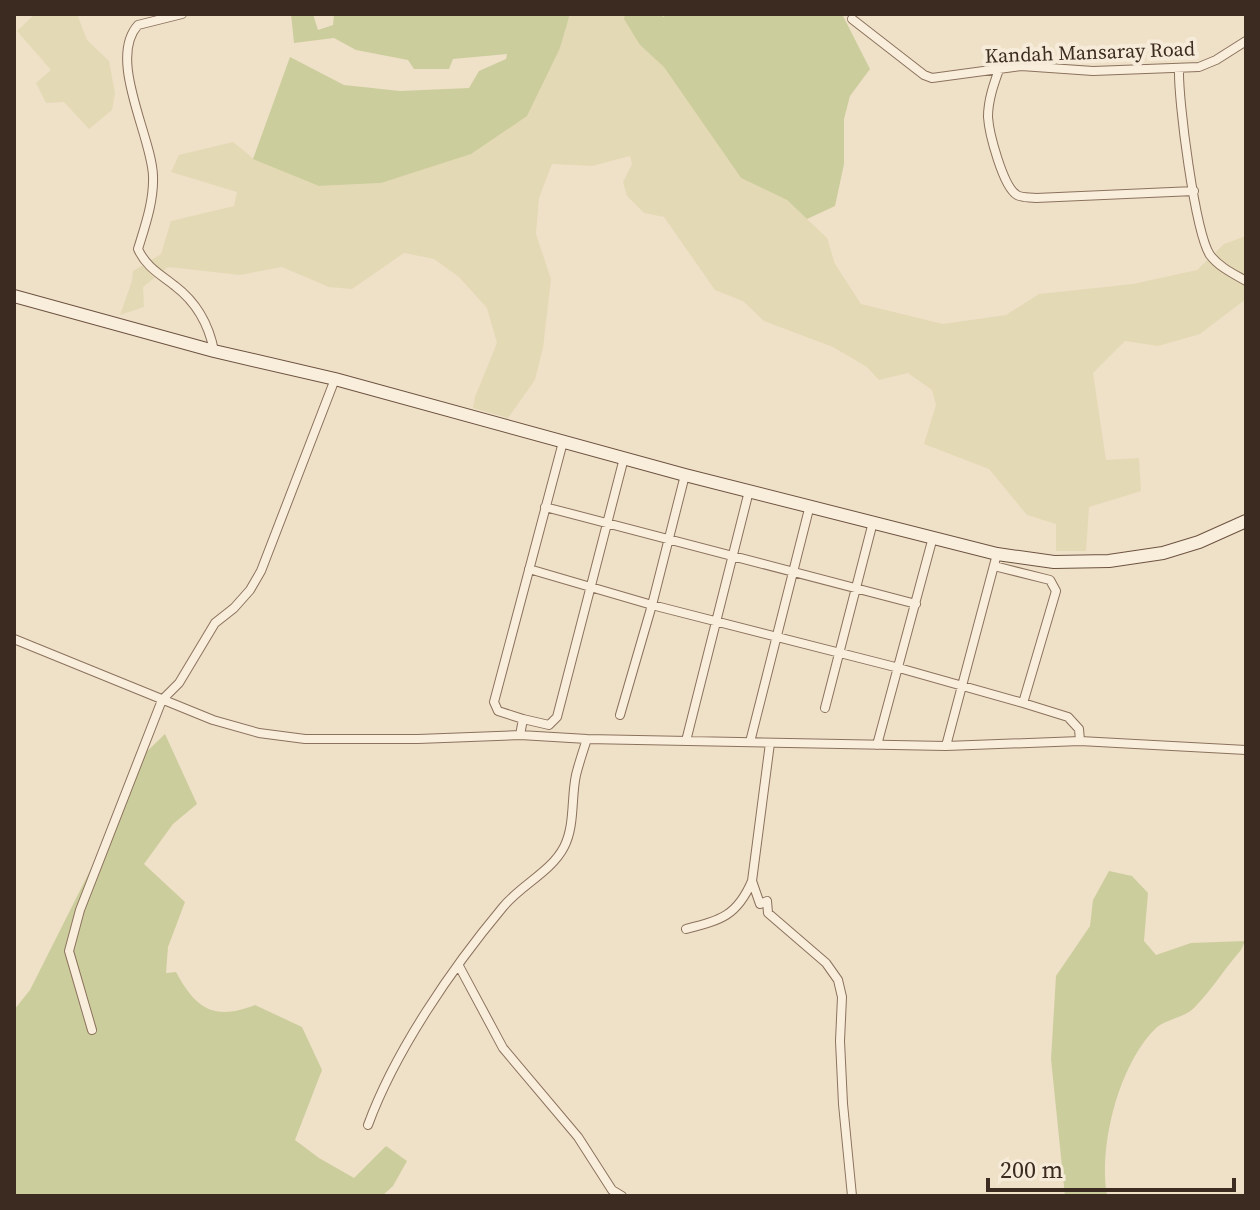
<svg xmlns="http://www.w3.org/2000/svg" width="1260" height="1210" font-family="'Source Serif 4',serif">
	<rect width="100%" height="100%" fill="#efe0c8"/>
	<path fill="#e4d9b5" d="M35,14H77L87,40L109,61L115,93L112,110L89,129L64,102L46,103L36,83L51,70L17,31Z
		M570,14H628L640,45L664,66L741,178L787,200L827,238L835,264L861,304L943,324L1006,315L1039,294L1133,284L1197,270L1224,244L1246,236V299L1200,334L1158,346L1125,341L1093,373L1106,460L1139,458L1141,491L1089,507L1086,551H1056V524L1027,515L989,469L924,444L936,405L932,390L908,373L879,380L867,367L833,347L764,321L743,301L715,290L664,217L644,213L627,196L623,182L632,164L630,156L592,166L552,164L539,198L536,234L551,279L543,348L535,380L508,418L473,408L475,397L497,343L487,308L459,277L434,259L404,253L352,289L329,287L282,267L240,275L168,267L143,287L144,307L120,315L132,281L133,271L161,254L171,221L234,206L237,192L171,172L179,155L233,142L254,159L320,186L381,183L560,48Z"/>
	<path fill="#cccd9c" d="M291,14H313L318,30L333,25L334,14H570L560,48L527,116L471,154L381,183L319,186L253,159L290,57L344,85L400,91L469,88L479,71L506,59L507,54L453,59L449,69H414L408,60L356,50L334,38L294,43Z
		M625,14H661L663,17L669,14H842L870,69L850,96L844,119V164L835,206L807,219L787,200L741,178L664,67L640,45L624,19Z
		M165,734L197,804L173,824L144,864L185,902L168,947L166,973L176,972C196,1009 214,1021 255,1005L302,1027L322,1070L295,1140L319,1158L354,1178L386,1146L407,1161L393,1186L382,1196H14V1010L30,990L118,815L136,762Z
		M1109,871L1132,876L1148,893L1144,941L1156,955L1191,943L1245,941L1241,950C1225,968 1211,991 1194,1008C1184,1018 1166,1019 1156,1028C1119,1064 1098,1146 1107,1196H1065L1051,1059L1056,976L1090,926L1093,900Z"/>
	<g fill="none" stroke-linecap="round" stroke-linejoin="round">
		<g stroke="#8b725d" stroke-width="10">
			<path id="minor" d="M182,14L138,25C107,59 152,137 153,176C154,201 145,226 138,249C146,267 160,274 175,286C196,302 209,325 214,351
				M852,19L924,75L932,78L1021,66L1093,71L1199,67L1216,60L1246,41
				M1000,67C994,83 988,100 988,117C989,133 1003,187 1017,195C1022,198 1029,197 1036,198L1194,191
				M1179,69C1178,100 1195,232 1210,255C1219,267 1234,274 1246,281
				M545,507L916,604
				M994,566L1050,580L1056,591L1023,703
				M529,569L652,605L899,668L1023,703L1068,717L1079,729L1080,741
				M14,639L213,720L259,733L305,739H418L520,735L587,739L946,746L1080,741L1246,750
				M825,708L873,522
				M620,715L652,605L685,475
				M523,719L549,725L557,717L624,458
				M520,735L523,719L498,711L494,702L563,442
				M686,741L749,491
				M750,742L810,505
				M877,745L933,537
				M946,746L997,554
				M752,881L760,904L767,901L768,913L826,963L838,980L842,997L840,1041L843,1104L852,1196
				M686,929C721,920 737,916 752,881L770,743
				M459,966L503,1048L578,1137L612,1190L622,1196
				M92,1030L69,951L80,910L162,700L179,683L215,623L234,608L250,590L261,571L335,379
				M368,1125C395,1051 452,968 503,907C521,885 551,872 564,847C575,826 571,798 576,775C579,763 583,751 587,739"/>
		</g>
		<g stroke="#6d5340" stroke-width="14">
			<path id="secondary" d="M14,296L214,351L335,379L685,475L997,554L1054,562L1109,561L1163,553L1199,542L1246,521"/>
		</g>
		<use href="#minor" stroke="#f9eedc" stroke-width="8"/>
		<use href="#secondary" stroke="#f9eedc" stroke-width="12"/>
	</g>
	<g text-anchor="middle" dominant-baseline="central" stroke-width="8" stroke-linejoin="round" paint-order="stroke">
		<g font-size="20" fill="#3c2b20" stroke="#f6ebd8">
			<text transform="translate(1090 52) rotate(-2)">Kandah Mansaray Road</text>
		</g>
	</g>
	<rect width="1260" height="1210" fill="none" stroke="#3c2b20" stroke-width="32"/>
	<path d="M988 1178v12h246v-12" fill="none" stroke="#3c2b20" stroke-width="4"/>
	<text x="1000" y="1178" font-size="24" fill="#3c2b20" stroke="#f6ebd8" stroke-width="6" paint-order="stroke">200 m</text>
</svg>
